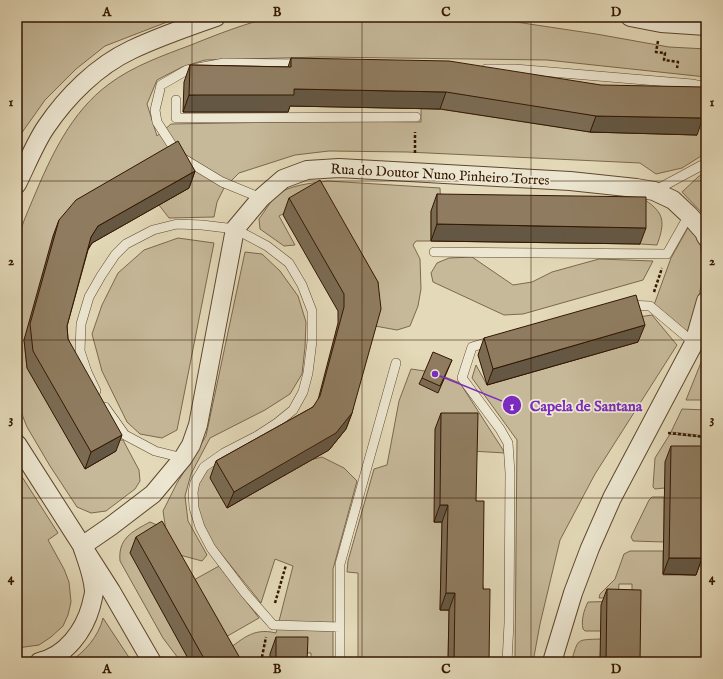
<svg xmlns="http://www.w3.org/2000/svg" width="723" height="679" font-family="'IM FELL English',serif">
	<rect width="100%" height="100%" fill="#e4dab9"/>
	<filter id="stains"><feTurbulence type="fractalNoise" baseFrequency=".005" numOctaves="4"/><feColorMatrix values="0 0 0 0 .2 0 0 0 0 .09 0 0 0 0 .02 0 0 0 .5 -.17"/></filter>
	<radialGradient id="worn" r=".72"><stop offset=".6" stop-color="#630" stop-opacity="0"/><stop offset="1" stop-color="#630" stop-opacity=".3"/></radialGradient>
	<path fill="#c6b99a" stroke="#7c684d" d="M17,17H180L105,46L76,69L45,100L21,134L17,146Z
		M272,17H460L516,22L596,34L669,47L706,49V77L547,60L321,57L205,60L182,67L157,80L147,104L157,136L171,124L342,121L421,122V108L440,109L590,132L697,134L677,88L706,92V153L682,168L656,174L640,163L407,152L329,151L295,155L239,173L224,188L217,202L214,217L169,218L159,205L189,188L70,216L24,340L27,368L85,468L117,440H123L139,470L140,481L135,489L106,511L91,513L77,507L50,466L27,427L17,402V241C21,227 27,213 33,199C51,156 71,112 109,84C133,66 164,55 191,45C218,34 244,24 272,17Z
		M706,171V213L703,214L682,192L698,177Z
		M328,181L440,188L441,211H431V241H416L413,245L420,259L421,289L418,306L410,326L397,330L375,326L314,197L279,216L295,245L284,246L260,229L259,219C265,211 270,202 276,196C287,185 313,183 328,181Z
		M645,200C665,213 665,223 657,245L640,244V214Z
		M690,224C693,229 698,235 699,240C707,270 699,305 688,333L654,305L671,258Z
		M178,238L214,243L177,430L162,438L140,434L127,422L102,371L92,334L102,305L118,273L144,250Z
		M245,252L262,254L280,271L298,296L306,322L305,347L302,374L290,394L265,410L210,438L191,474L185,496L188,521L207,555L202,561L176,554L166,531L163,511L177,483L206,436Z
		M472,257L513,285L532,282L552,272L599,259L653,261L643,280L523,314L504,315L433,282L431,273L437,263L449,258Z
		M652,315L677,345L595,474L560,540L540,624L533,662H515L517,440L472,378L476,365L487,385L632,318Z
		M704,355H706V400H686Z
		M411,369L425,371L438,392L445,377L460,383L505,453L471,451L434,522H442L440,609L449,610L448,662H358V573L347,572L348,561L374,469L387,465L399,401Z
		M682,409L706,410V436L671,432Z
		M670,434L703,437L701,450L706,451V662H634L601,631H585L583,629C581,620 584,610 588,602L632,601V584H619L618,598H599L600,594L615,579L624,554L630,551H663V575H696L664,488L655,489L653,487L655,458Z
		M322,457L344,468L357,481L333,569V662H311V653L271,652L270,662H228L223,653C242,640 252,627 276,633L293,566L275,559L261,603L214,545L203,528L196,502V489L201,477L210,466L221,458L310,460Z
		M17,469L58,533L48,540L64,569L69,582L71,602L68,615L63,626L51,637L39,645L17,648Z
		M652,497H664V542L633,541L631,537L649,500Z
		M150,522L157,525L190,662H181L163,638L120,561C118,539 131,532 150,522Z
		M219,566L259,618L224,638L192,581Z
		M103,618L132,662H69C84,653 99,636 103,618Z
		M601,639L600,662H571C579,638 575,640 601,639Z"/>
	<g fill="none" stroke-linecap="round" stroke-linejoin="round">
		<g stroke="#5f472e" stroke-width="10">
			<path id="lane" d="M486,69H515L692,84L706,87
				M176,100V118L416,117
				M654,191L706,163
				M261,198L222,182L179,156L157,122L155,110L161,85L187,70L224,63L302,64
				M434,252L667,254L689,215
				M628,305L650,306L694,343
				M492,341L472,347L462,378L500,429L508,443L510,473L509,623L507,662
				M96,391L87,372L80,351L81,324L89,297L101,276L115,255L126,244L153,230L177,224L202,225L235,229L267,246L289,263L302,285L312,311V341L308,373L303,392L293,410L277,423L257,436L224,453L204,467L195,482L193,492L194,508L200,527L211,548L245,593L273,625L340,627
				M105,407L125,435L155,451L183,458
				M340,662V564L396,363"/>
		</g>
		<g stroke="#5f472e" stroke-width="20">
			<path id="street" d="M630,17L661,23L706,26
				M17,184C26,166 35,143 46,127C67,96 97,66 131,50C158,37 187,27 216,17
				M17,444L111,591L152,662
				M39,662C66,656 84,631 91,606C92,601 94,595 94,591C93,575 87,561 82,546L111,526L153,494L183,458L191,445L198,425L235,229L261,198L283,179L307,170L339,168L570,181L636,188L654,191L673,200L689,215L704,232L706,237
				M552,662L573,593L590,548L612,498L694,343L706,301"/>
		</g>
		<path stroke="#331600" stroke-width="2.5" stroke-dasharray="3 2" stroke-linecap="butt" d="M658,41L656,52L665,53L664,60L678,62L677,68
			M415,153V132
			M654,292L662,268
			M668,433L706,437
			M275,603L286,565
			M261,662L266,637"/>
		<use href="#lane" stroke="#ede7d2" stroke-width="9"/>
		<use href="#street" stroke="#ede7d2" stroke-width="18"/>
	</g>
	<path fill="#7b6b53" stroke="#331600" d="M291,58L697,135L590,132L440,109L290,106L288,112H183L184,82L190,65L288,67Z
		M195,171L189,188L92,243L88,250L67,326L68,339L116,451L85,469L27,368L24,340L53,236L59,220Z
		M437,194L640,244L431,241V211Z
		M289,198L378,282L352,413L346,429L329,450L227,508L210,478L216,461L313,407L318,400L338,323V311L283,215Z
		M484,338L638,342L487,385L478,355Z
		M452,360L438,393L419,384L422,378Z
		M441,413L476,501L483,589L489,662H448L449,610H440L442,522H434L435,429Z
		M671,446L702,558L696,575L663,574L665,462Z
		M136,537L240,662H190L130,553Z
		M607,589L640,662H600L601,605Z
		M276,637L307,662H270V654Z"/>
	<path fill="#645743" stroke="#331600" d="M294,89L446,92L440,109L290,106L288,112H183L189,95Z
		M596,116L703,118L697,135L590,132Z
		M195,171L189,188L92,243L85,253L91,237L98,226Z
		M437,224L646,228L640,244L431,241Z
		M645,325L638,342L487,385L493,369Z
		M352,413L346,429L329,450L227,508L234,492Z
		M122,435L116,451L85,469L91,452Z
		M440,505H448L442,522H434Z
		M669,558H702L696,575L663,574Z
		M446,593H455L449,610H440Z"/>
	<path fill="#8f7c60" stroke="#331600" d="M291,58L449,61L601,85L704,87L703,118L596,116L446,92L294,89V95H189L190,65L291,67Z
		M178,141L195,171L98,226L91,237L67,326L68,339L122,435L91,452L33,351L30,324L59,220L76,200Z
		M320,180L378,282L381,309L352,413L336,433L234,492L216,461L313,407L320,396L344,307V294L289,198Z
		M437,194L646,197V228L437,224Z
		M636,295L645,325L493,369L484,338Z
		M433,352L452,360L440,386L422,378Z
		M441,413H478L476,501H484L483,589H490L489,662H454L455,593H446L448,505H440Z
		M671,446H704L702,558H669Z
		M162,521L241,660L237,662H206L136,537Z
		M607,589L641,590L640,662H606Z
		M276,637H308L307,662H276Z"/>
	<path fill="none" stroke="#331600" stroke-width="1" stroke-opacity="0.55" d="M192,17V662M362,17V662M531,17V662M17,181H706M17,340H706M17,498H706"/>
	<g text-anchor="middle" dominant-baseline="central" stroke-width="3.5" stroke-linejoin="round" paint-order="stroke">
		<g font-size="14" fill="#331600" stroke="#ede7d2">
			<text transform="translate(440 175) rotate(3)">Rua do Doutor Nuno Pinheiro Torres</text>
		</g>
	</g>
	<path fill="none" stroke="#7b2cbf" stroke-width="1.5" d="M435 374L512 405"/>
	<g fill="#7b2cbf" stroke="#ede7d2" stroke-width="1.5">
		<circle cx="435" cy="374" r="4"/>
		<circle cx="512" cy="405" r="10"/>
	</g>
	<g font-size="12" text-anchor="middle" font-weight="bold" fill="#fff">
		<text x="512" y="410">1</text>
	</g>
	<g font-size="15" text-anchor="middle" font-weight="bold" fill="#7b2cbf" stroke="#ede7d2" stroke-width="3.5" stroke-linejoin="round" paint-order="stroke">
		<text x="586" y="411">Capela de Santana</text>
	</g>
	<rect width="723" height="679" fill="none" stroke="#e4dab9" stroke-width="44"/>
	<rect x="22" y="22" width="679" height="635" fill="none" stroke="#331600" stroke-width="1.5"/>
	<g font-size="13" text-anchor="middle" font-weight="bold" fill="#331600">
		<text x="107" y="16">A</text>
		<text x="277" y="16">B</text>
		<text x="446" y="16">C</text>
		<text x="616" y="16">D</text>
		<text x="11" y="106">1</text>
		<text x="712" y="106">1</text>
		<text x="11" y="265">2</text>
		<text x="712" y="265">2</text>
		<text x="11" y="423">3</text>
		<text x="712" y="423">3</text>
		<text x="11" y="582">4</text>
		<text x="712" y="582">4</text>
		<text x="107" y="673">A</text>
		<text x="277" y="673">B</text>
		<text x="446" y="673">C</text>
		<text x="616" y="673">D</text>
	</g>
	<rect width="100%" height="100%" filter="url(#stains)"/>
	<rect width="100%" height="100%" fill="url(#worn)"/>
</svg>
